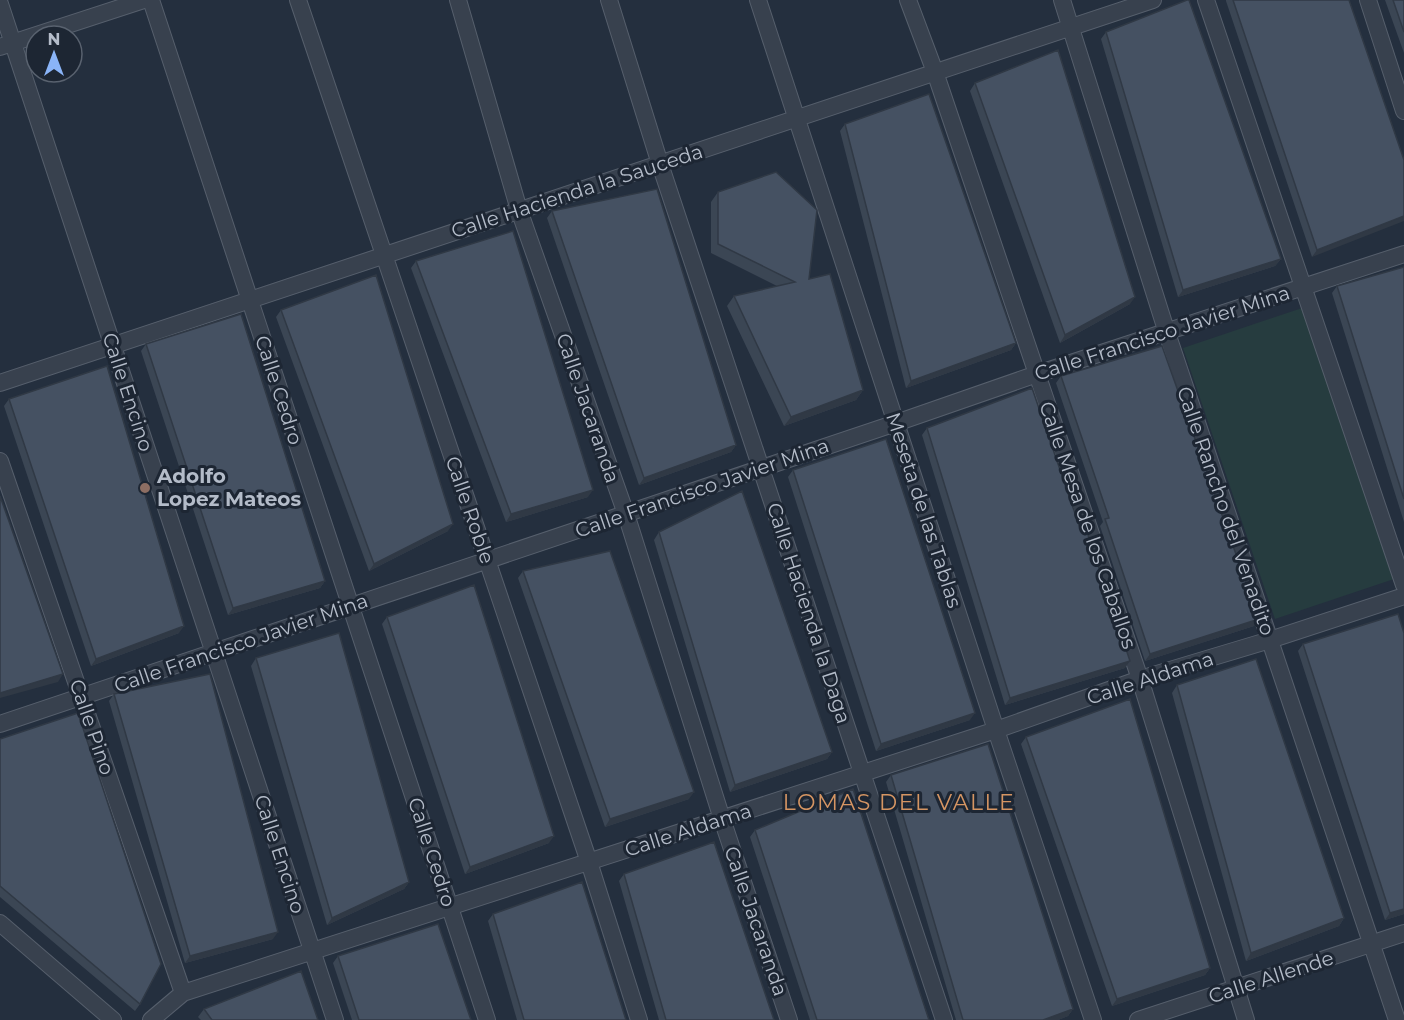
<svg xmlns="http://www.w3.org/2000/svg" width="1404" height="1020" font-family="Montserrat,sans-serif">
	<rect width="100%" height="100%" fill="#242f3e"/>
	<path fill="#263c3f" d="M1305,307L1397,578L1275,619L1183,348Z"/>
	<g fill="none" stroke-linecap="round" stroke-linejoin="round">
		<g stroke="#565f6c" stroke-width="18">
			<path id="minor" d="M151,0L487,1020
				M298,0L589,862L639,1020
				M458,0L519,210L626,514L722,819L789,1020
				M609,0L660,164L944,1020
				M758,0L996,730L1093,1020
				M908,0L935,72L1140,679L1246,1020
				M1062,0L1167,333L1397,1020
				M1206,0L1404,585
				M1368,0L1404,111
				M0,4L335,1020
				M0,47L144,0
				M0,383L1153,0
				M0,461L183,993
				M0,724L896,423L1037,374L1404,254
				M0,923L113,1020
				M151,1020L183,993L996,730L1140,679L1270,640L1404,596
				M1138,1020L1404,933"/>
		</g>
		<use href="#minor" stroke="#38414e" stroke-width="16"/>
	</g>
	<path fill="#3b4654" d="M1226,0H1349L1404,160L1312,257L1226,1Z
		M1385,0H1404V53Z
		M1106,32L1281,259L1275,266L1178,297L1101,39Z
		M975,83L1130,304L1060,343L970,91Z
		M845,124L1016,343L1011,350L906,388L840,131Z
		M718,192L809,279L863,390L856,400L784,426L727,306L734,296L777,286L711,253V202Z
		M552,211L736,445L731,452L639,485L547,218Z
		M416,261L588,497L506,522L411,268Z
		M1404,267V522L1332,293L1337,286Z
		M281,310L448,531L369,571L276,317Z
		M146,344L325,581L320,588L228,615L141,351Z
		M1061,376L1259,619L1254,626L1145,661L1100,526L1103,522L1056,383Z
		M9,399L179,633L91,666L4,406Z
		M927,428L1080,528L1125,668L1005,705L922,435Z
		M793,470L970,720L876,751L788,477Z
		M659,532L832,752L827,759L730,792L654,540Z
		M523,571L689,799L605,827L518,578Z
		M387,617L549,843L465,874L382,624Z
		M1404,633V914L1385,920L1298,651L1303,644Z
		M256,658L409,882L404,889L327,925L251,666Z
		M1177,685L1344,918L1339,926L1246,961L1172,693Z
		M114,694L273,939L185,963L109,701Z
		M1026,737L1210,968L1205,975L1112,1006L1021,744Z
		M0,739L140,1004L135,1011L0,897Z
		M891,775L1073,1009L1068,1016L1058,1020H956L886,782Z
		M755,830L929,1020H810L750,837Z
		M624,874L774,1020H659L619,881Z
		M493,914L626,1020H517L488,921Z
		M338,956L471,1020H352L333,963Z
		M204,1009L318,1020H201L198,1017Z"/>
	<path fill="#303945" d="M1404,216V221L1312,257L1317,250Z
		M1281,259L1275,266L1178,297L1183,290Z
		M1135,297L1130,304L1060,343L1065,335Z
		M1016,343L1011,350L906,388L911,381Z
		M863,390L856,400L784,426L791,417Z
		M736,445L731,452L639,485L644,478Z
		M593,490L588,497L506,522L511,514Z
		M453,524L448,531L369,571L374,564Z
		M325,581L320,588L228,615L233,608Z
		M1259,619L1254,626L1145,661L1150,654Z
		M184,626L179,633L91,666L96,659Z
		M1130,661L1125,668L1005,705L1010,698Z
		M63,674L58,682L0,698V693Z
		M975,713L970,720L876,751L881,744Z
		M832,752L827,759L730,792L735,785Z
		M694,792L689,799L605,827L610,819Z
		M554,836L549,843L465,874L470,867Z
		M409,882L404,889L327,925L332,918Z
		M1404,909V914L1385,920L1390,913Z
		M1344,918L1339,926L1246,961L1251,953Z
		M278,932L273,939L185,963L190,956Z
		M1210,968L1205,975L1112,1006L1117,999Z
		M1073,1009L1068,1016L1058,1020H1043Z"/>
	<path fill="#455162" stroke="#303945" stroke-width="1.5" d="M1187,0H1189L1281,259L1183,290L1106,32Z
		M1233,0H1349L1404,160V216L1317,250Z
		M1393,0H1404V32Z
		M1058,50L1135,297L1065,335L975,83Z
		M929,94L1016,343L911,381L845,124Z
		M776,172L817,210L809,279L830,274L863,390L791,417L734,296L795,282L718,244V192Z
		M657,189L736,445L644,478L552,211Z
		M513,231L593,490L511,514L416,261Z
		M1404,267V499L1337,286Z
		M376,275L453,524L374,564L281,310Z
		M241,314L325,581L233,608L146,344Z
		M1162,346L1259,619L1150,654L1105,519L1109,518L1061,376Z
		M107,366L184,626L96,659L9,399Z
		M1032,388L1080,528L1085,526L1130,661L1010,698L927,428Z
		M886,439L975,713L881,744L793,470Z
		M742,491L832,752L735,785L659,532Z
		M0,496L63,674L0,693Z
		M610,551L694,792L610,819L523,571Z
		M474,585L554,836L470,867L387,617Z
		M1398,614L1404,633V909L1390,913L1303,644Z
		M339,633L409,882L332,918L256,658Z
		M1256,659L1344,918L1251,953L1177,685Z
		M210,674L278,932L190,956L114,694Z
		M1130,699L1210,968L1117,999L1026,737Z
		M78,713L161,964L140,1004L0,886V739Z
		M988,744L1073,1009L1043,1020H963L891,775Z
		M853,789L929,1020H817L755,830Z
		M714,842L774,1020H666L624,874Z
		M582,882L626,1020H524L493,914Z
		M438,924L471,1020H359L338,956Z
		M301,971L318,1020H212L204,1009Z"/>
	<circle fill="#8d6e63" stroke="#1d2633" stroke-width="2" cx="145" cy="488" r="6"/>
	<g text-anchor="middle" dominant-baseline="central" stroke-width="6" stroke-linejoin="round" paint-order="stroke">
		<g font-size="20" fill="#b4bcc9" stroke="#1d2633">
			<text transform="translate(577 191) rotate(-18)">Calle Hacienda la Sauceda</text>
			<text transform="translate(1162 333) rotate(-18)">Calle Francisco Javier Mina</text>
			<text transform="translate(279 390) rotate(72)">Calle Cedro</text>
			<text transform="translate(128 392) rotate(72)">Calle Encino</text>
			<text transform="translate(588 408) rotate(71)">Calle Jacaranda</text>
			<text transform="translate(702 488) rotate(-19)">Calle Francisco Javier Mina</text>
			<text transform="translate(470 510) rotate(71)">Calle Roble</text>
			<text transform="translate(924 510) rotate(72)">Meseta de las Tablas</text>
			<text transform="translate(1226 511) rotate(71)">Calle Rancho del Venadito</text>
			<text transform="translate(1088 525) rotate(71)">Calle Mesa de los Caballos</text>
			<text transform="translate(809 613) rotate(72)">Calle Hacienda la Daga</text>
			<text transform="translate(241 643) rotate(-19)">Calle Francisco Javier Mina</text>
			<text transform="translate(1150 678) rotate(-18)">Calle Aldama</text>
			<text transform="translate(92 727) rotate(71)">Calle Pino</text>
			<text transform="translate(688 830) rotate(-18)">Calle Aldama</text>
			<text transform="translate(432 852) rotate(72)">Calle Cedro</text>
			<text transform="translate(280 854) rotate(72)">Calle Encino</text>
			<text transform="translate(756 921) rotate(71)">Calle Jacaranda</text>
			<text transform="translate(1271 977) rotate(-18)">Calle Allende</text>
		</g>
		<g font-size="20" font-weight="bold" fill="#b4bcc9" stroke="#1d2633" text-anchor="start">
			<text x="157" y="476">Adolfo<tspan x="157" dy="23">Lopez Mateos</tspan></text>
		</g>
		<g font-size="22" letter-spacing="1.5" fill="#d59563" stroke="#1d2633">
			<text x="899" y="802">LOMAS DEL VALLE</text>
		</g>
	</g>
	<g transform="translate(54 54)"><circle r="28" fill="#1d2633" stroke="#59626f" stroke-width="1.5"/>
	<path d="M0-4.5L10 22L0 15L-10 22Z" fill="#8ab4f8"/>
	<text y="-9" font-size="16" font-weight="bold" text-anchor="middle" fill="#b4bcc9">N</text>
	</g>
</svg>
